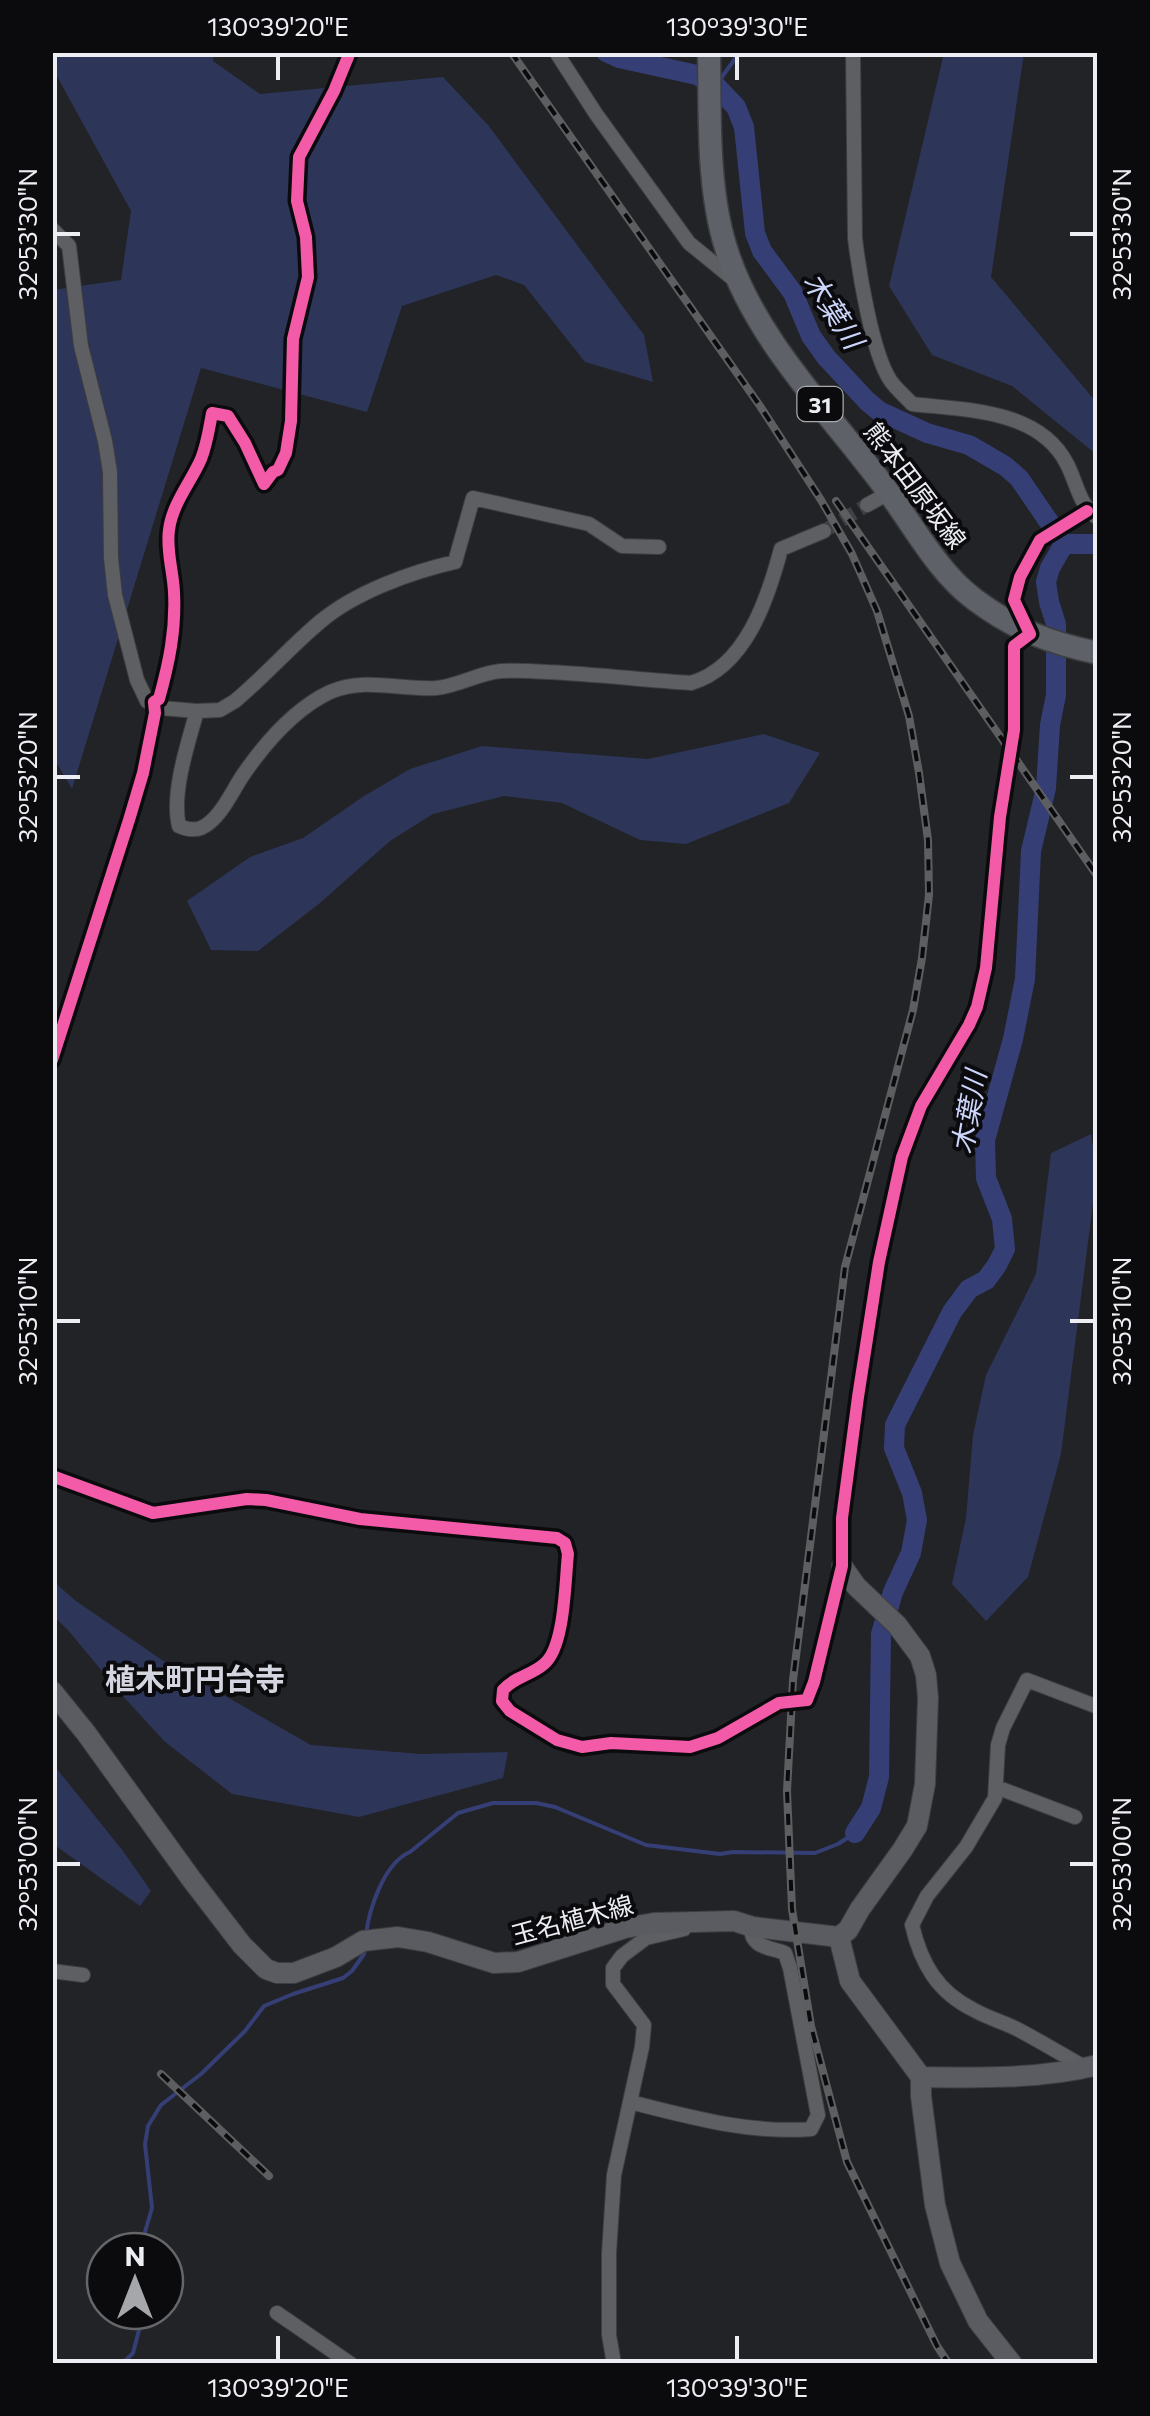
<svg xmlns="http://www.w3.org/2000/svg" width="1150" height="2416" font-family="Commissioner,'Noto Sans JP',sans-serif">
	<rect width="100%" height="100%" fill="#222326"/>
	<path fill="#2d3558" d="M53,53H214L213,61L260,94L443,77L488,125L644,335L653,382L585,362L524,285L496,275L402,306L367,412L201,368L72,789L53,757V290L121,280L131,211L53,69Z
		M944,53H1024L991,277L1097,403V455L1012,386L932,355L889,286Z
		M764,734L820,753L789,803L686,844L640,840L562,803L504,796L433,814L390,841L320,903L258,951L211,950L187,901L250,857L303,838L364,796L410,769L482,746L648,759Z
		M1091,1134L1097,1172L1061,1454L1028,1577L986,1621L952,1584L966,1518L973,1435L986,1375L1036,1274L1051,1153Z
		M53,1581L76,1601L162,1660L311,1745L421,1754L508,1752L503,1778L359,1817L232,1794L164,1741L121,1694L68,1630L53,1616Z
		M53,1764L123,1851L151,1891L140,1906L53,1844Z"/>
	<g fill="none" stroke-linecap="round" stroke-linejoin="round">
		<path stroke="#353f76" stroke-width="4" d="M719,81L740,52
			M366,1935C369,1909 384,1863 410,1852L458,1813L493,1803H536L555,1807L646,1845L720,1854L733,1852L815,1853L838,1844L855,1833
			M145,2251V2232L152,2208L145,2144L148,2126L161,2105L201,2074L245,2031L264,2006L293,1994L343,1978L352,1971L364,1954L365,1950
			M122,2364L133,2353L144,2311"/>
		<path stroke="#353f76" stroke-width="20" d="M606,52L619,58L697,75L716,86L736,107L744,127L755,233L762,251L793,293L811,336L826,357L867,401L879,411L927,433L969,445L1005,466L1019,478L1064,544L1050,568L1046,582L1049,602L1056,624V695L1050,725L1046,788L1031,851L1025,979L1013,1039L985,1140L986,1178L1002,1219L1005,1249L997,1265L986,1280L969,1289L952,1312L895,1425L894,1448L912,1493L917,1520L911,1553L893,1592L881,1634L879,1777L871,1808L855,1833
			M1064,544H1098"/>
		<path stroke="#404145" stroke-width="14" stroke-dasharray="14 7" stroke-linecap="butt" d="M824,531L867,505"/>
		<g stroke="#3d3e40" stroke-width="16">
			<path id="street" d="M556,52L596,114L689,243L737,282
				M853,52L855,238C859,272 872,352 890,380C896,389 905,396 912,404C965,410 1039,409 1067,464C1077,483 1079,506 1098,518
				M52,229L69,246L81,346L105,441L110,472L111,558L115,595L137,680L147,701L154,702L161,708L197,711L220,710L235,701C265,676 291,646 321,621C356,592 411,572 455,562L473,498L589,524L622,546L659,547
				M867,505L889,493
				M197,711C188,743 171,794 179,826C186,829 193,831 201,828C220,820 232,791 243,775C265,743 294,709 330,692C365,677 400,690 436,688C459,686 478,673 501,671C516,670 532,671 547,672C595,674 643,680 691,683C746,667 768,598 781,549L824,531
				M52,1060L129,820L143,773L155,713L154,702L159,699C169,663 176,630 174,592C173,571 166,550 169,530C172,504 191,482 201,459C207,444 209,429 212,413L228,416L245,443L264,484L273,472L278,470L286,453L291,421L293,339L308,277L306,237L297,201L299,157L334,91L350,52
				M52,1476L153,1513L247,1499L266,1500L360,1519L557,1538L565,1543L568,1554C565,1581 565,1647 544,1664C532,1675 514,1677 503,1690L502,1701L510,1711L557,1740L582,1747L611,1743L690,1747L718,1738L779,1703L807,1700L814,1682L842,1566V1518L858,1397L879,1262L902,1157L921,1106L969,1025L977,1007L986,968L1000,817L1014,730V646L1030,634L1014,600L1020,577L1040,540L1087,511
				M996,1787L1075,1817
				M52,1971L83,1975
				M1086,2068C1063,2055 1040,2041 1017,2029C1003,2022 988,2018 974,2010C937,1992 921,1963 912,1925L927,1896L966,1847L995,1798L998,1745L1003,1728L1027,1680L1098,1707
				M630,2102C689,2117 750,2134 811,2129L818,2115L790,1968L785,1953C769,1947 750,1948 751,1926
				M277,2313L351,2364
				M614,2364L609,2335V2253L614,2175L642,2047L644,2025L613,1984V1968L622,1956L646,1938L684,1929"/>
		</g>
		<g stroke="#3d3e40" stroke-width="22">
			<path id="secondary" d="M52,1691L86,1733L192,1880L242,1945L266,1969L277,1973H294L336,1957L363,1941L398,1937L428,1942L494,1963L518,1962L625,1928L654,1923L734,1921L753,1927L839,1937
				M839,1937L850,1981L921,2077V2096L935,2205L950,2263L978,2321L1012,2364
				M839,1937L848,1930L860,1909L903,1849L917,1826L925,1784L928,1698L926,1675L920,1656L897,1625L856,1586L842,1566
				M921,2077C979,2078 1041,2079 1098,2065"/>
		</g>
		<g stroke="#3d3e40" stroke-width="25">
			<path id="primary" d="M709,52C710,115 707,188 726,248C754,340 833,416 889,493C915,528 938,572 974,599C1014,629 1049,643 1098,653"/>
		</g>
		<use href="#street" stroke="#5e5f62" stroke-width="14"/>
		<use href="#secondary" stroke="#5a5c62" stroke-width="20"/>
		<use href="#primary" stroke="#5f6169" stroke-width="22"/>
		<g stroke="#5d5e60" stroke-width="8">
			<path id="rail" d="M511,52L760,406L821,500L852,554L877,611L909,716L919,773L928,840L929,895L922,958L913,1010L845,1267L793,1680L787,1791L792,1909L811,2026L831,2102L847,2162L937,2346L949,2364
				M836,501L1098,877
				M161,2074L269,2176"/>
		</g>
		<use href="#rail" stroke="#0b0b0e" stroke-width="4" stroke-dasharray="11" stroke-linecap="butt"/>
		<g stroke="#0b0b0e" stroke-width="19">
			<path id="cycleway" d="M52,1060L129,820L143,773L155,713L154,702L159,699C169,663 176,630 174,592C173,571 166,550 169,530C172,504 191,482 201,459C207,444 209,429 212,413L228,416L245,443L264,484L273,472L278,470L286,453L291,421L293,339L308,277L306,237L297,201L299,157L334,91L350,52
				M52,1476L153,1513L247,1499L266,1500L360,1519L557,1538L565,1543L568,1554C565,1581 565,1647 544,1664C532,1675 514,1677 503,1690L502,1701L510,1711L557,1740L582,1747L611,1743L690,1747L718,1738L779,1703L807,1700L814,1682L842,1566V1518L858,1397L879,1262L902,1157L921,1106L969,1025L977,1007L986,968L1000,817L1014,730V646L1030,634L1014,600L1020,577L1040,540L1087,511"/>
		</g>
		<use href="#cycleway" stroke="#f35aa7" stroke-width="12"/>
	</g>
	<path fill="none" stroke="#eceef3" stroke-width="4" d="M278,55V80M737,55V80M55,234H80M1070,234H1095M55,777H80M1070,777H1095M55,1321H80M1070,1321H1095M55,1864H80M1070,1864H1095M278,2336V2361M737,2336V2361"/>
	<g text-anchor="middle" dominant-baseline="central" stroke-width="8" stroke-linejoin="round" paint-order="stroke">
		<rect fill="#0b0b0e" stroke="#a8aaae" stroke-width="2.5" x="797.5" y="387" width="45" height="34" rx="8"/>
		<g font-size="22" font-weight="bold" fill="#eceef3">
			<text x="820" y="404">31</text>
		</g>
		<g font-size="25" fill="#eceef3" stroke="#0b0b0e">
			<text transform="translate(916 485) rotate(53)">熊本田原坂線</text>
			<text transform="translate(572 1919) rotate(-15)">玉名植木線</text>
		</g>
		<g font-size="28" font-style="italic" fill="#ccd6fb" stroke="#0b0b0e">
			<text transform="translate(834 310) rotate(57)">木葉川</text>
			<text transform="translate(968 1112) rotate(-80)">木葉川</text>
		</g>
		<g font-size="30" font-weight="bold" fill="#d3d6df" stroke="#0b0b0e">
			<text x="195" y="1677">植木町円台寺</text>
		</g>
	</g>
	<rect width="1150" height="2416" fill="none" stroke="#0b0b0e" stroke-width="110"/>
	<g transform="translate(135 2281)"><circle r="48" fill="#0b0b0e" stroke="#65666a" stroke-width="2.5"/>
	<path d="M0-8L18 38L0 25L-18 38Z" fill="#a5a7ab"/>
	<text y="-15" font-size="28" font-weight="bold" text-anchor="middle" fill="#eceef3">N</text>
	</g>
	<rect x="55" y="55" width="1040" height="2306" fill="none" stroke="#eceef3" stroke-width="4"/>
	<g font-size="25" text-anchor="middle" fill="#eceef3">
		<text x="278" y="36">130°39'20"E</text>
		<text x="737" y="36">130°39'30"E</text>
		<text transform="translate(28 234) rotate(-90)" y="9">32°53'30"N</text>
		<text transform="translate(1122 234) rotate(-90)" y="9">32°53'30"N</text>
		<text transform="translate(28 777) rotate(-90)" y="9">32°53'20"N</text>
		<text transform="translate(1122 777) rotate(-90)" y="9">32°53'20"N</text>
		<text transform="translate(28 1321) rotate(-90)" y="9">32°53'10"N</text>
		<text transform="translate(1122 1321) rotate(-90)" y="9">32°53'10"N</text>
		<text transform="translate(28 1864) rotate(-90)" y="9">32°53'00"N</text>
		<text transform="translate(1122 1864) rotate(-90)" y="9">32°53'00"N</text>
		<text x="278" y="2397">130°39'20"E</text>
		<text x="737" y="2397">130°39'30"E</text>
	</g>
</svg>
